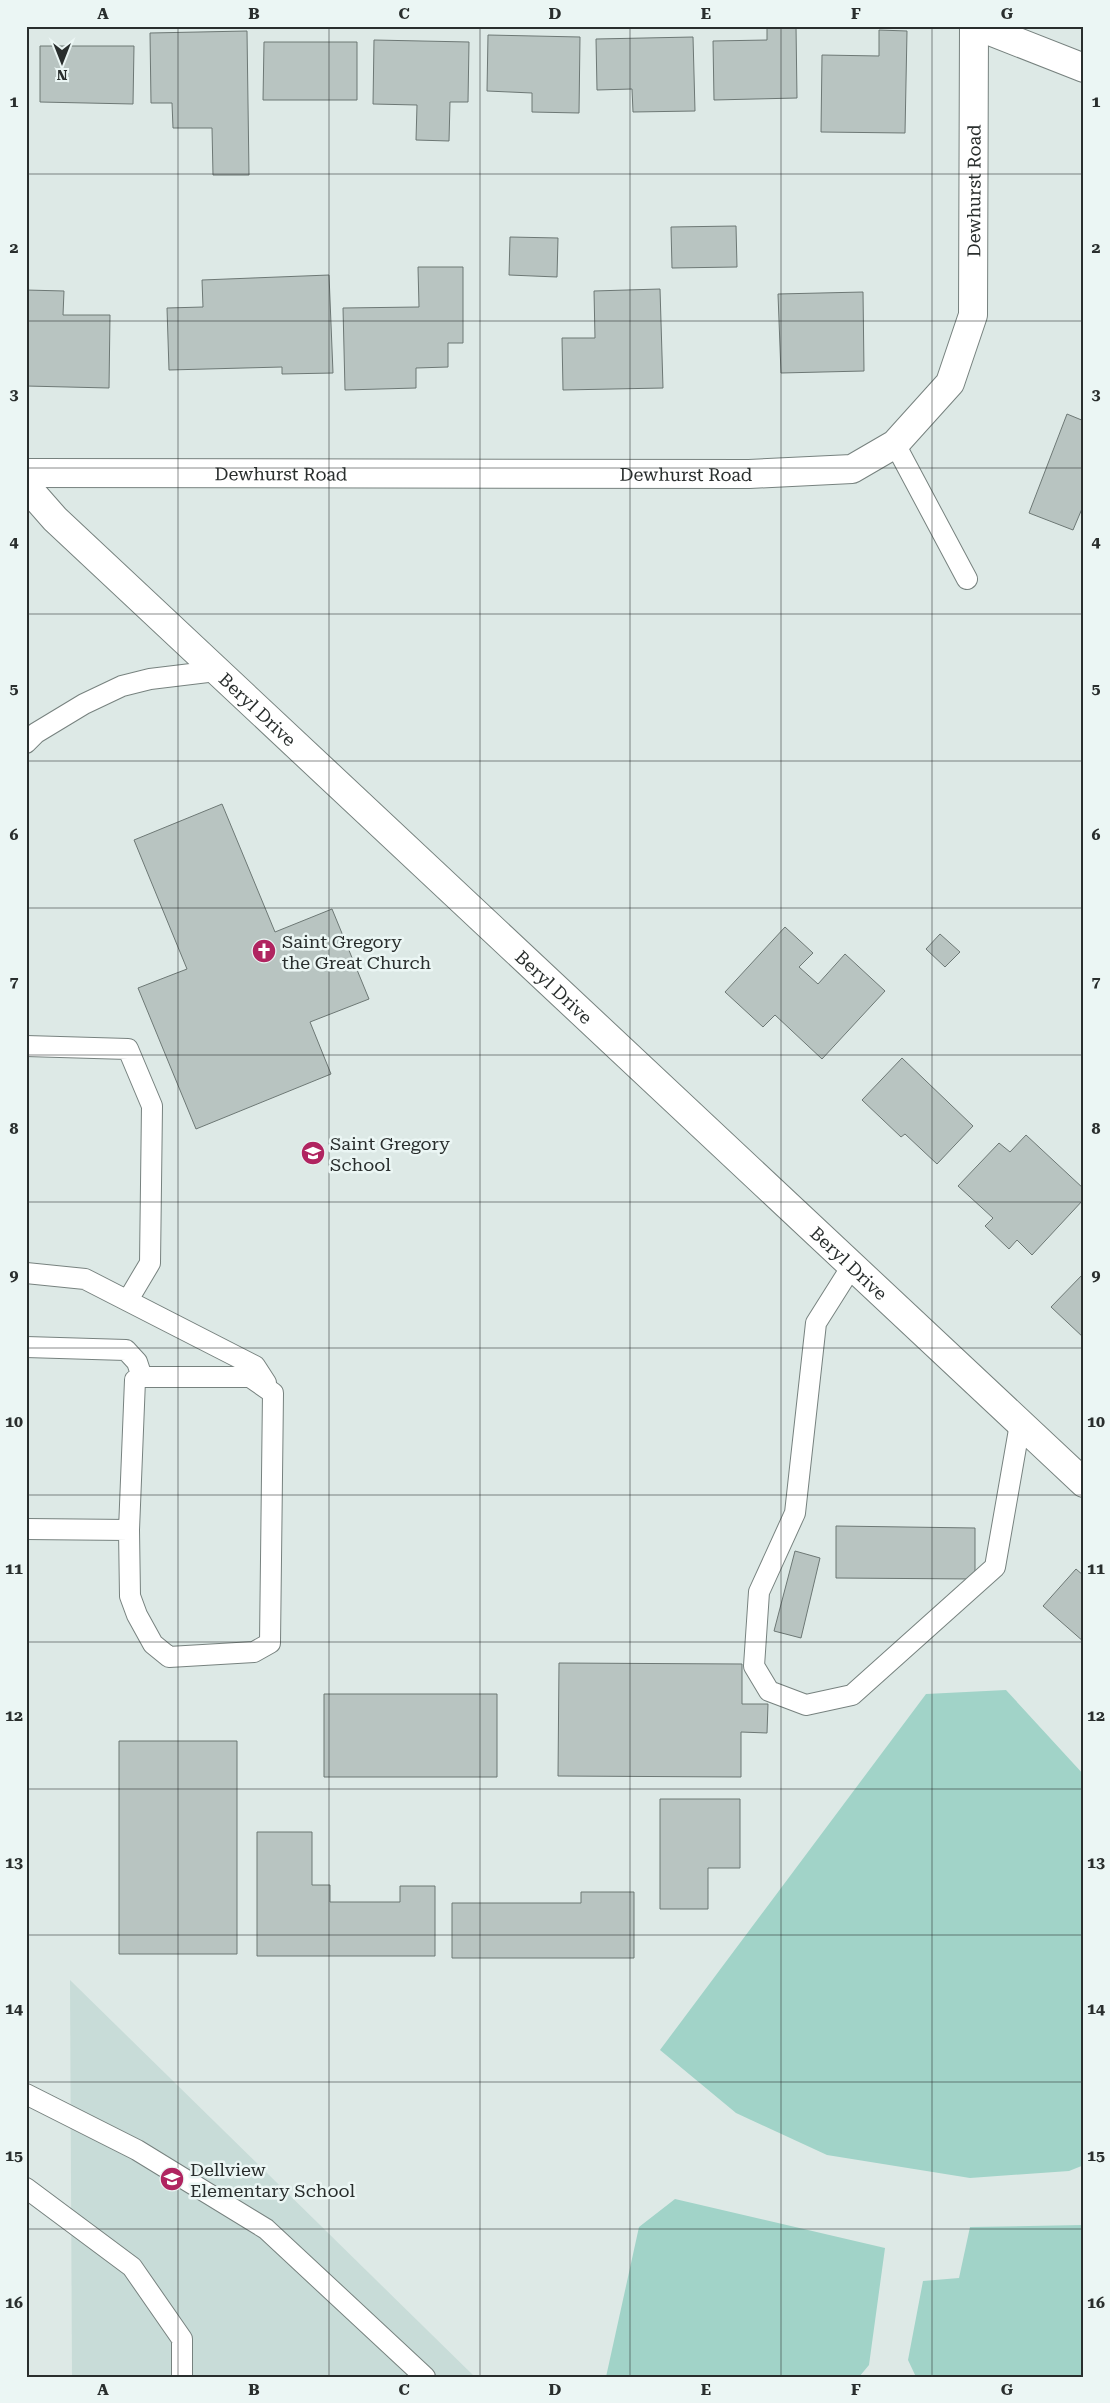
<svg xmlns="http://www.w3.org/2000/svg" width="1110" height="2403" font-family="'Roboto Serif',serif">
	<rect width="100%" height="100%" fill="#dde9e6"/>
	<path fill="#c8dcd8" d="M70,1980L475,2377H72Z"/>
	<path fill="#a1d3c8" d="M1006,1690L1084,1775V2165L1069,2171L970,2178L827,2155L736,2113L660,2050L926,1694Z
		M675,2199L885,2248L869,2365L859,2377H606L639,2227Z
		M1084,2225V2377H916L908,2360L923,2281L959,2278L970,2227Z"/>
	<path fill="#b8c4c1" stroke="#6d7875" d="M767,26H796L797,98L714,100L713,41L767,40Z
		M879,30L907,31L905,133L821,132L822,55L879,56Z
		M247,31L249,175H213L212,128H173L172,103H151L150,33Z
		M488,35L580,37L579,113L532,112V93L487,91Z
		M693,37L695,111L633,112L632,89L597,90L596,39Z
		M374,40L469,42L468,102H450L449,141L416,140L417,105L373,104Z
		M264,42H357V100H263Z
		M40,46H134L133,104L40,102Z
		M736,226L737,267L672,268L671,227Z
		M510,237L558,238L557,277L509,275Z
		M418,267H463V343H448V367L416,368V388L345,390L343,308L419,307Z
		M329,275L333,373L282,374V367L169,370L167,308L203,307L202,280Z
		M660,289L663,388L563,390L562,338H595L594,291Z
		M26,290L64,291L63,315H110L109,388L26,386Z
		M863,292L864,371L781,373L778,294Z
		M1067,414L1084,421V504L1073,530L1029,513Z
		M222,804L275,932L332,909L369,999L310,1022L331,1074L196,1129L138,988L187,969L134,840Z
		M785,927L813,953L799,967L818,984L845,954L885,991L822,1059L775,1015L763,1027L725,992Z
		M940,934L960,952L945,967L926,949Z
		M902,1058L973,1126L937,1164L905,1134L901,1137L862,1100Z
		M1026,1135L1084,1189V1199L1032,1255L1017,1240L1009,1249L985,1226L993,1218L958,1186L999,1143L1010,1152Z
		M1084,1273V1338L1051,1307Z
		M836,1526L975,1528V1579L836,1578Z
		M795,1551L820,1558L801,1638L774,1631Z
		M1076,1569L1084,1576V1642L1043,1606Z
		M559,1663L742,1664V1704H768L767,1733L741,1732V1777L558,1776Z
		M324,1694H497V1777H324Z
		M119,1741H237V1954H119Z
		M660,1799H740V1868H708V1909H660Z
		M257,1832H312V1885H330V1902H400V1886H435V1956H257Z
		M581,1892H634V1958H452V1903H581Z"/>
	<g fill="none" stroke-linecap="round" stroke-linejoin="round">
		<g stroke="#77827f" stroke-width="22">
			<path id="service" d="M895,444L967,579
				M26,743L36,733L84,704L122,686L150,679L216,671
				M26,1046L128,1049L152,1106L150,1263L128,1300
				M852,1266L816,1323L795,1513L759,1592L754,1666L769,1691L806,1705L852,1695L995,1567L1020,1424
				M26,1273L85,1279L255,1366L266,1383
				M26,1347L126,1350L137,1362L142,1377
				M142,1377H250L273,1393L270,1643L254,1652L169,1657L153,1644L137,1615L130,1596L129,1530L135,1380Z
				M26,1529L129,1530
				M26,2094L137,2150L266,2229L425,2377
				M26,2188L132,2267L182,2339V2377"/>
		</g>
		<g stroke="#77827f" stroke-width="30">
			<g id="minor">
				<path d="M977,26L1084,68"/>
				<path id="s1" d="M26,486L55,519L1084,1483"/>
			</g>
		</g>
		<g stroke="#77827f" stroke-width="30">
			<g id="tertiary">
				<path id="s2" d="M26,473L749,474L852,469L895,444L950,383L973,315L974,26"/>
			</g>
		</g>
		<use href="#service" stroke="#fff" stroke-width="20"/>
		<use href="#minor" stroke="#fff" stroke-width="28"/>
		<use href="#tertiary" stroke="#fff" stroke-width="28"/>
	</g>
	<path fill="none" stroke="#292e2d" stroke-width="1" stroke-opacity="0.55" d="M178,26V2377M329,26V2377M480,26V2377M630,26V2377M781,26V2377M932,26V2377M26,174H1084M26,321H1084M26,468H1084M26,614H1084M26,761H1084M26,908H1084M26,1055H1084M26,1202H1084M26,1348H1084M26,1495H1084M26,1642H1084M26,1789H1084M26,1935H1084M26,2082H1084M26,2229H1084"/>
	<defs>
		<g id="church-disc" transform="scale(1.25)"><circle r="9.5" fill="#b02460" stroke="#ebf6f4"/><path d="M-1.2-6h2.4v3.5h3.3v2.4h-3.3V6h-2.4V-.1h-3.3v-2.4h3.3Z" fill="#fff"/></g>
		<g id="school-disc" transform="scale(1.25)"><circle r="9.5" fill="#b02460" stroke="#ebf6f4"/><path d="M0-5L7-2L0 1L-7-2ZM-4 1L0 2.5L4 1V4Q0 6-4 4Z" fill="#fff"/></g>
	</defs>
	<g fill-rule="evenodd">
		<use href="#church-disc" x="264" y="951"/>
		<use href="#school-disc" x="313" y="1153"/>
		<use href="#school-disc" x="172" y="2179"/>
	</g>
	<g text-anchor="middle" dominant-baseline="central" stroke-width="5" stroke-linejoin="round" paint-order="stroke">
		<g font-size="18" fill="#292e2d" stroke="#ebf6f4">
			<text stroke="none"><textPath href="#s2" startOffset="1154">Dewhurst Road</textPath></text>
			<text stroke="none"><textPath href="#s2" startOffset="255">Dewhurst Road</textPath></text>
			<text stroke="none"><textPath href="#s2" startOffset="660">Dewhurst Road</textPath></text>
			<text stroke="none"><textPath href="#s1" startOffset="322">Beryl Drive</textPath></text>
			<text stroke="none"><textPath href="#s1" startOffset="728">Beryl Drive</textPath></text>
			<text stroke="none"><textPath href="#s1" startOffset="1132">Beryl Drive</textPath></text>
		</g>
		<g font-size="18" fill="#292e2d" stroke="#ebf6f4" text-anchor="start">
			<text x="282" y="941">Saint Gregory<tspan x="282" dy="21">the Great Church</tspan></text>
			<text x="330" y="1143">Saint Gregory<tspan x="330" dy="21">School</tspan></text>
			<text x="190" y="2169">Dellview<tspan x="190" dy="21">Elementary School</tspan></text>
		</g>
	</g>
	<rect width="1110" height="2403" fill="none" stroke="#ebf6f4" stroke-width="55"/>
	<g transform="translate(62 62) rotate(180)" stroke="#ebf6f4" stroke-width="4" paint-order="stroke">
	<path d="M0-4L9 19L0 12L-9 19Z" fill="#292e2d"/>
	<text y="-8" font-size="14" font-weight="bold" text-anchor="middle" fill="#292e2d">N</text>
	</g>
	<rect x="28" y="28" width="1054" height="2348" fill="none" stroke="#292e2d" stroke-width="2"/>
	<g font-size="16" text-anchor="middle" font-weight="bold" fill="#292e2d">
		<text x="103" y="19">A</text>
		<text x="254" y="19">B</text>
		<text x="404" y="19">C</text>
		<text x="555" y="19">D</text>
		<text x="706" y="19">E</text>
		<text x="856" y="19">F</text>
		<text x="1007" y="19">G</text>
		<text x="14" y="107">1</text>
		<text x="1096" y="107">1</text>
		<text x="14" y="253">2</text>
		<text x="1096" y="253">2</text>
		<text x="14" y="400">3</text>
		<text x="1096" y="400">3</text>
		<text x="14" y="547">4</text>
		<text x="1096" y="547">4</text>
		<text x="14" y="694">5</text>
		<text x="1096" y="694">5</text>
		<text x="14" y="840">6</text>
		<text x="1096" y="840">6</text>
		<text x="14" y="987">7</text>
		<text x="1096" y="987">7</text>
		<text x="14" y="1134">8</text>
		<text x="1096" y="1134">8</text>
		<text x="14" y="1281">9</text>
		<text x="1096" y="1281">9</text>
		<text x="14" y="1427">10</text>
		<text x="1096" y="1427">10</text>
		<text x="14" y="1574">11</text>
		<text x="1096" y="1574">11</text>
		<text x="14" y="1721">12</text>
		<text x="1096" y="1721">12</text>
		<text x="14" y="1868">13</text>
		<text x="1096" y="1868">13</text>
		<text x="14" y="2014">14</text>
		<text x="1096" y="2014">14</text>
		<text x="14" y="2161">15</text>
		<text x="1096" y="2161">15</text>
		<text x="14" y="2308">16</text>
		<text x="1096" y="2308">16</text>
		<text x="103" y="2395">A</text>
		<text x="254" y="2395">B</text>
		<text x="404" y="2395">C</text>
		<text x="555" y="2395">D</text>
		<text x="706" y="2395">E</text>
		<text x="856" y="2395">F</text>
		<text x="1007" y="2395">G</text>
	</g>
</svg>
